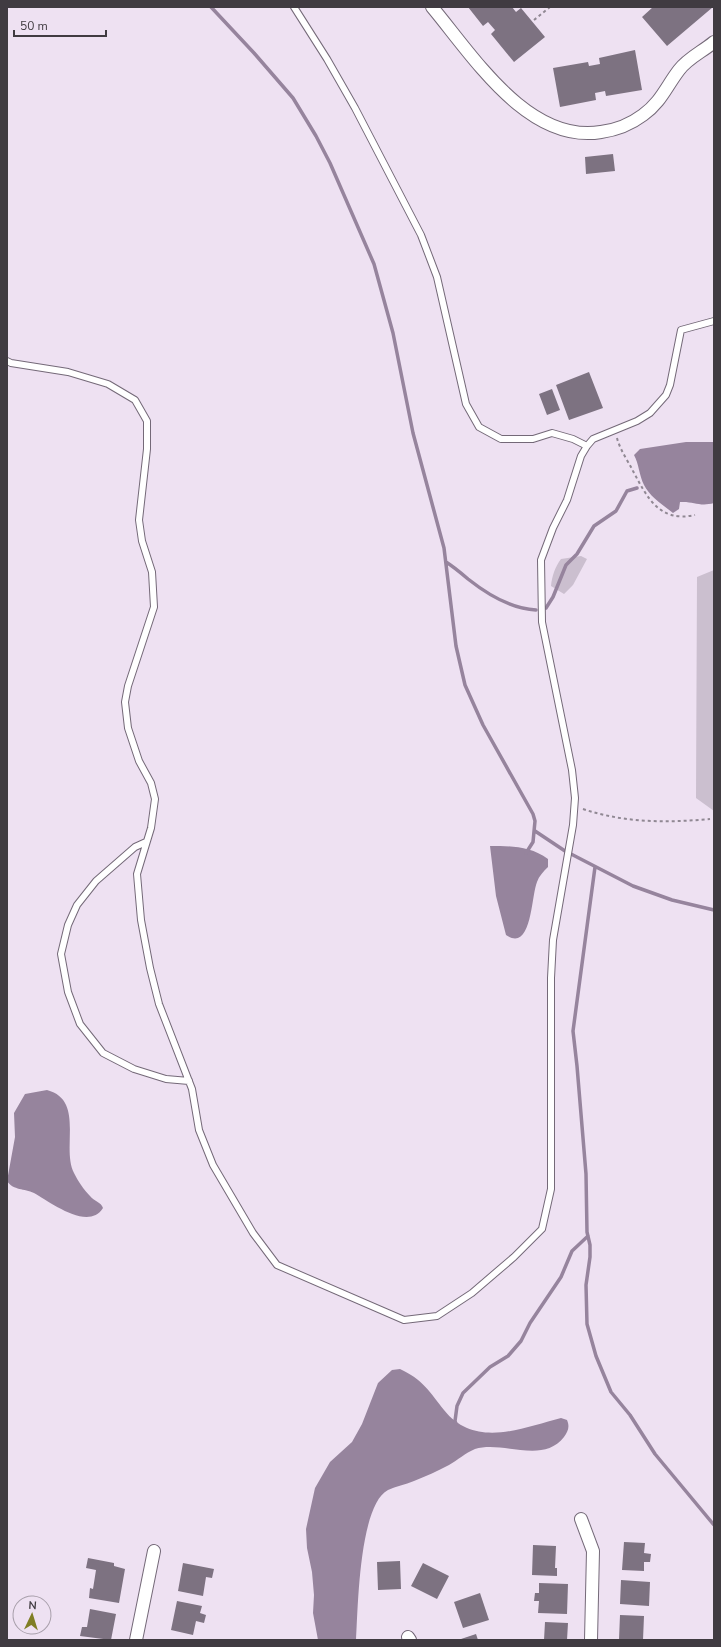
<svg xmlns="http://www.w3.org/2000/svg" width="721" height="1647" font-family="'Nunito Sans',sans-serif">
	<rect width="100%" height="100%" fill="#eee1f2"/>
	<path fill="#cbbfcf" d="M581,556L587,559L573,585L564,594L551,586C552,576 555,567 561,559Z
		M714,570V811L696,798L697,577Z"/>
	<path fill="#96849d" d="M686,442H714V503C699,507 694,501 680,502L679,509L673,513C663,505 650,497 644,485C639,475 639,464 634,455L640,449Z
		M490,846C511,846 530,846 548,859V867C543,872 539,876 537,882C531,896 532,953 506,935L496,896Z
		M47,1090C85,1100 61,1148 74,1173C78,1181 84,1190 90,1196C94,1201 101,1202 103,1208C88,1232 49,1201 34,1193C24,1188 14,1191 7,1181L15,1137L14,1113L25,1094Z
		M400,1369C422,1379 430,1392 444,1410C475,1449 522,1428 561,1418L567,1420C570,1427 568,1431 564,1437C542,1465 503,1440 475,1449C465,1453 458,1460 449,1465C438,1471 426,1476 414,1481C405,1485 396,1486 388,1490C359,1505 358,1609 356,1640H318L313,1613L314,1595L312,1572L307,1548L306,1529L315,1488L330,1462L352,1442L362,1424L378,1383L392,1370Z"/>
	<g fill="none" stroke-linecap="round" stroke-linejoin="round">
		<path stroke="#96849d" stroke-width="3.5" d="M211,7L254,53L293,98L316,136L330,163L374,264L393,333L413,433L444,548L456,646L465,685L483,725L533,814L535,821L533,842L526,853
			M446,562C454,567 461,573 468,579C487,594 512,609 536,610
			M546,608L553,597L566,565L577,554L594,526L616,511L627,491L637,488
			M535,831L565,851
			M571,854L633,886L672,900L714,910
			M595,867L573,1031L577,1066L586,1174L587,1232L590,1245V1257L586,1285L587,1324L596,1356L611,1392L630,1415L655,1454L714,1525
			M456,1424L455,1421L457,1406L463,1393L490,1367L508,1356L521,1341L530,1323L561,1277L572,1251L588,1236"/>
	</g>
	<path fill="#7d7281" d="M468,7H512L516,12L521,8L545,37L514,62L491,34L495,30L488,22L483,26Z
		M653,7H713L667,46L642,17Z
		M635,50L642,90L606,96L605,91L595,93L596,100L560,107L553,68L588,62L589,66L600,64L599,58Z
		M613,154L615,171L586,174L585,157Z
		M589,372L603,408L569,420L556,385Z
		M552,389L560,410L547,415L539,394Z
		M624,1542L645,1543L644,1553L651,1554L650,1562H644V1571L622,1570Z
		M533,1545L556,1546L555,1568H557V1576L532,1575Z
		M88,1558L114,1563V1566L125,1569L119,1603L89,1598L90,1588L93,1589L96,1570L86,1568Z
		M400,1561L401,1589L378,1590L377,1562Z
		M183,1563L214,1569L212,1578L206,1577L203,1596L178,1591Z
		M423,1563L449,1576L437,1599L411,1586Z
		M621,1580L650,1582L649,1606L620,1604Z
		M539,1583L568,1584L567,1614L538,1613L539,1601H534L535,1593H539Z
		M480,1593L489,1620L463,1628L454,1602Z
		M177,1601L202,1606L200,1613L206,1615L204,1623L196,1621L193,1635L171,1630Z
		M90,1609L116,1614L111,1640L80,1636L82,1627H87Z
		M620,1615L644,1616L643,1640H619Z
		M545,1622L568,1623L567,1640H544Z
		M476,1634L478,1640H458Z"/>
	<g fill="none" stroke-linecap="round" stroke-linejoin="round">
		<g stroke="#746978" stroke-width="8">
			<path id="lane" d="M294,7L327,59L355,108L421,235L437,277L466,404L479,427L501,439H533L552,433L573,439L587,446
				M7,361L11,363L68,372L108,384L135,400L147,421V449L139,520L142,541L152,572L154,607L128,686L125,702L128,728L139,761L151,783L155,799L151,828L137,874L141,920L150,968L159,1004L192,1089L199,1130L213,1165L253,1233L277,1265L404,1320L437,1316L472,1293L514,1257L542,1229L551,1189V978L553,940L573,825L575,798L572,770L542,622L541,560L553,528L567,500L581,456L587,446L593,439L637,421L650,413L666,395L670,385L681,330L714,321
				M146,842L135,847L96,881L77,905L68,925L61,954L68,992L80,1024L103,1053L134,1069L166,1079L189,1081"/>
		</g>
		<g stroke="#746978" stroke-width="14">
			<path id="street" d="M432,7C473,56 528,144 601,132C616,130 631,124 643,115C661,102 666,87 679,70C688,58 702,52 714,42
				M581,1519L593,1551L591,1640
				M408,1637L410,1640
				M136,1640L154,1551"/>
		</g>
		<path stroke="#908893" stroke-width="2" stroke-dasharray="3 3" stroke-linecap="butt" d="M534,20L550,7
			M617,438C620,450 628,461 633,471C647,497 659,523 695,515
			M583,809C625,823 666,823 710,819"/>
		<use href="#lane" stroke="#fff" stroke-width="6"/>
		<use href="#street" stroke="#fff" stroke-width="12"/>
	</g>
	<rect width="721" height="1647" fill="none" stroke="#403b41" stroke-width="16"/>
	<g transform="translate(32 1615) rotate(4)"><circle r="19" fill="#eee1f2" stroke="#a89fab"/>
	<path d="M0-3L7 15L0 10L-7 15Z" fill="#807e25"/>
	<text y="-6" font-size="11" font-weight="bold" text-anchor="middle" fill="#403b41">N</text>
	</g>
	<path d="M14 30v6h92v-6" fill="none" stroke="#403b41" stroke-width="2"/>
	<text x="20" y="30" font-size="12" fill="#403b41" stroke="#eee1f2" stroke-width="3" paint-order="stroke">50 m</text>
</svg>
